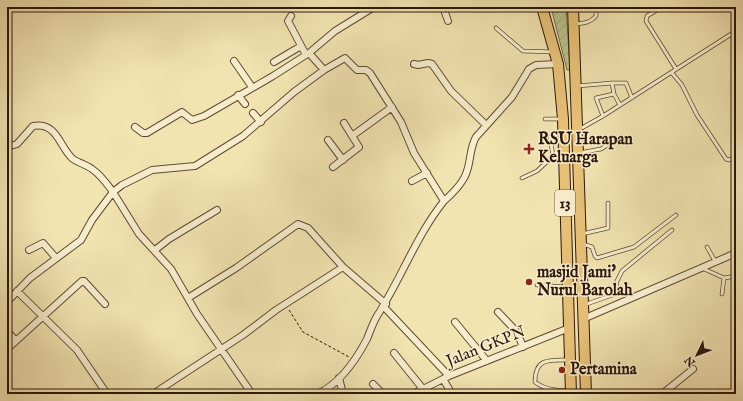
<svg xmlns="http://www.w3.org/2000/svg" width="743" height="401" font-family="'IM FELL English',serif">
	<defs>
		<pattern id="garden-furrows" width="10" height="10" patternUnits="userSpaceOnUse"><rect width="10" height="10" fill="#bac48c"/><path d="M-1 1l2-2M0 10L10 0M9 11l2-2" fill="none" stroke="#a0a877"/></pattern>
	</defs>
	<rect width="100%" height="100%" fill="#f2e4b1"/>
	<filter id="stains"><feTurbulence type="fractalNoise" baseFrequency=".005" numOctaves="4"/><feColorMatrix values="0 0 0 0 .2 0 0 0 0 .09 0 0 0 0 .02 0 0 0 .5 -.17"/></filter>
	<radialGradient id="worn" r=".72"><stop offset=".6" stop-color="#630" stop-opacity="0"/><stop offset="1" stop-color="#630" stop-opacity=".3"/></radialGradient>
	<path fill="url(#garden-furrows)" stroke="#736d4b" d="M551,7H566L570,70H567Z"/>
	<g fill="none" stroke-linecap="round" stroke-linejoin="round">
		<g stroke="#5e4a34" stroke-width="4.5">
			<path id="service" d="M662,7L647,16L646,21L676,69
				M576,24C584,23 590,23 596,16V7
				M496,28L523,51L554,52
				M672,73L682,85L697,115L726,159L729,160L736,156
				M612,83H626L632,98
				M577,86L612,83L614,94
				M603,116L596,98L614,94L620,105
				M545,119H561
				M580,129L603,116L736,31
				M550,137L553,156L563,155
				M579,153L601,149L619,138
				M522,178L537,171L553,156
				M582,234L608,228V203
				M583,244L592,247L595,256L597,258L634,247L676,215
				M707,247L715,261
				M702,268L724,278L722,294
				M724,278L736,276
				M537,285L566,287
				M584,305L618,293L616,283L622,271L672,230
				M568,360C549,360 535,358 535,382C545,390 558,391 570,391"/>
		</g>
		<g stroke="#5e4a34" stroke-width="8">
			<path id="minor" d="M443,7L448,21
				M291,16L288,21L306,55
				M309,53L324,70
				M234,61L252,87
				M274,62L301,46
				M414,64L418,65L428,63L432,64L451,91L486,125
				M238,95L245,104
				M253,113L261,122
				M135,127L143,133H147L182,112L192,120L204,116L273,76L309,53L335,31L374,7
				M352,136L392,107
				M328,140L343,160
				M7,147L17,144L33,126C58,122 59,147 73,159C79,163 87,165 92,169C101,175 107,184 113,192
				M333,167L359,147L344,123
				M412,181L427,173
				M113,192L139,234L171,269L197,314L252,394
				M444,201C453,193 464,182 467,171C471,159 470,147 476,137L512,97L529,69L536,65L558,64
				M29,250L43,243L56,258
				M155,250L169,239L217,210
				M17,291L77,350L107,394
				M188,298L236,268L298,224L308,228L343,267L386,304
				M7,302L30,278L81,240L92,220L113,192L122,185L152,170L195,166L243,136L294,92L324,70L345,58L357,70H366L370,73L401,122L414,153L444,201C416,236 401,279 377,316C373,323 370,331 367,339C356,360 340,384 317,394
				M384,307L449,376
				M498,312L517,332L523,347
				M583,319L736,253
				M455,322L487,361
				M7,331L16,341
				M7,349L82,281H84L105,304
				M394,353L423,389
				M339,378L343,394
				M443,379L452,394
				M373,384L383,394
				M153,394L243,335L276,310L343,267
				M413,394L449,376L569,328
				M662,394L693,369"/>
		</g>
		<g stroke="#2c160a" stroke-width="12">
			<path id="trunk" d="M542,7L558,64L563,119L571,394
				M573,7L586,394"/>
		</g>
		<path stroke="#2c160a" stroke-width="1" stroke-dasharray="3 2" stroke-linecap="butt" d="M289,310L303,332L349,357"/>
		<use href="#service" stroke="#f7edcc" stroke-width="3"/>
		<use href="#minor" stroke="#f7edcc" stroke-width="6"/>
		<use href="#trunk" stroke="#e9c278" stroke-width="10"/>
	</g>
	<g fill="#8f2418" stroke="#f7edcc" stroke-width="1.5">
		<path d="M527 143h4v4h4v4h-4v4h-4v-4h-4v-4h4z"/>
		<circle cx="529" cy="282" r="4"/>
		<circle cx="562" cy="370" r="4"/>
	</g>
	<g text-anchor="middle" dominant-baseline="central" stroke-width="3" stroke-linejoin="round" paint-order="stroke">
		<rect fill="#f7edcc" stroke="#695644" stroke-width="1" x="555" y="190" width="20" height="26" rx="3"/>
		<g font-size="15" font-weight="bold" fill="#2c160a">
			<text x="565" y="203">13</text>
		</g>
		<g font-size="16" font-weight="bold" fill="#2c160a" stroke="#f7edcc" text-anchor="start">
			<text x="538" y="140">RSU Harapan<tspan x="538" dy="18">Keluarga</tspan></text>
			<text x="537" y="273">masjid Jami'<tspan x="537" dy="18">Nurul Barolah</tspan></text>
			<text x="570" y="370">Pertamina</text>
		</g>
		<g font-size="16" fill="#2c160a" stroke="#f7edcc">
			<text transform="translate(486 347) rotate(-22)">Jalan GKPN</text>
		</g>
	</g>
	<rect width="743" height="401" fill="none" stroke="#f2e4b1" stroke-width="24"/>
	<rect x="8" y="8" width="727" height="385" fill="none" stroke="#2c160a" stroke-width="2"/>
	<rect x="12" y="12" width="719" height="377" fill="none" stroke="#2c160a"/>
	<g transform="translate(697 355) rotate(227)" stroke="#f7edcc" stroke-width="3" paint-order="stroke">
	<path d="M0-3L7 15L0 10L-7 15Z" fill="#2c160a"/>
	<text y="-6" font-size="11" font-weight="bold" text-anchor="middle" fill="#2c160a">N</text>
	</g>
	<rect width="100%" height="100%" filter="url(#stains)"/>
	<rect width="100%" height="100%" fill="url(#worn)"/>
</svg>
